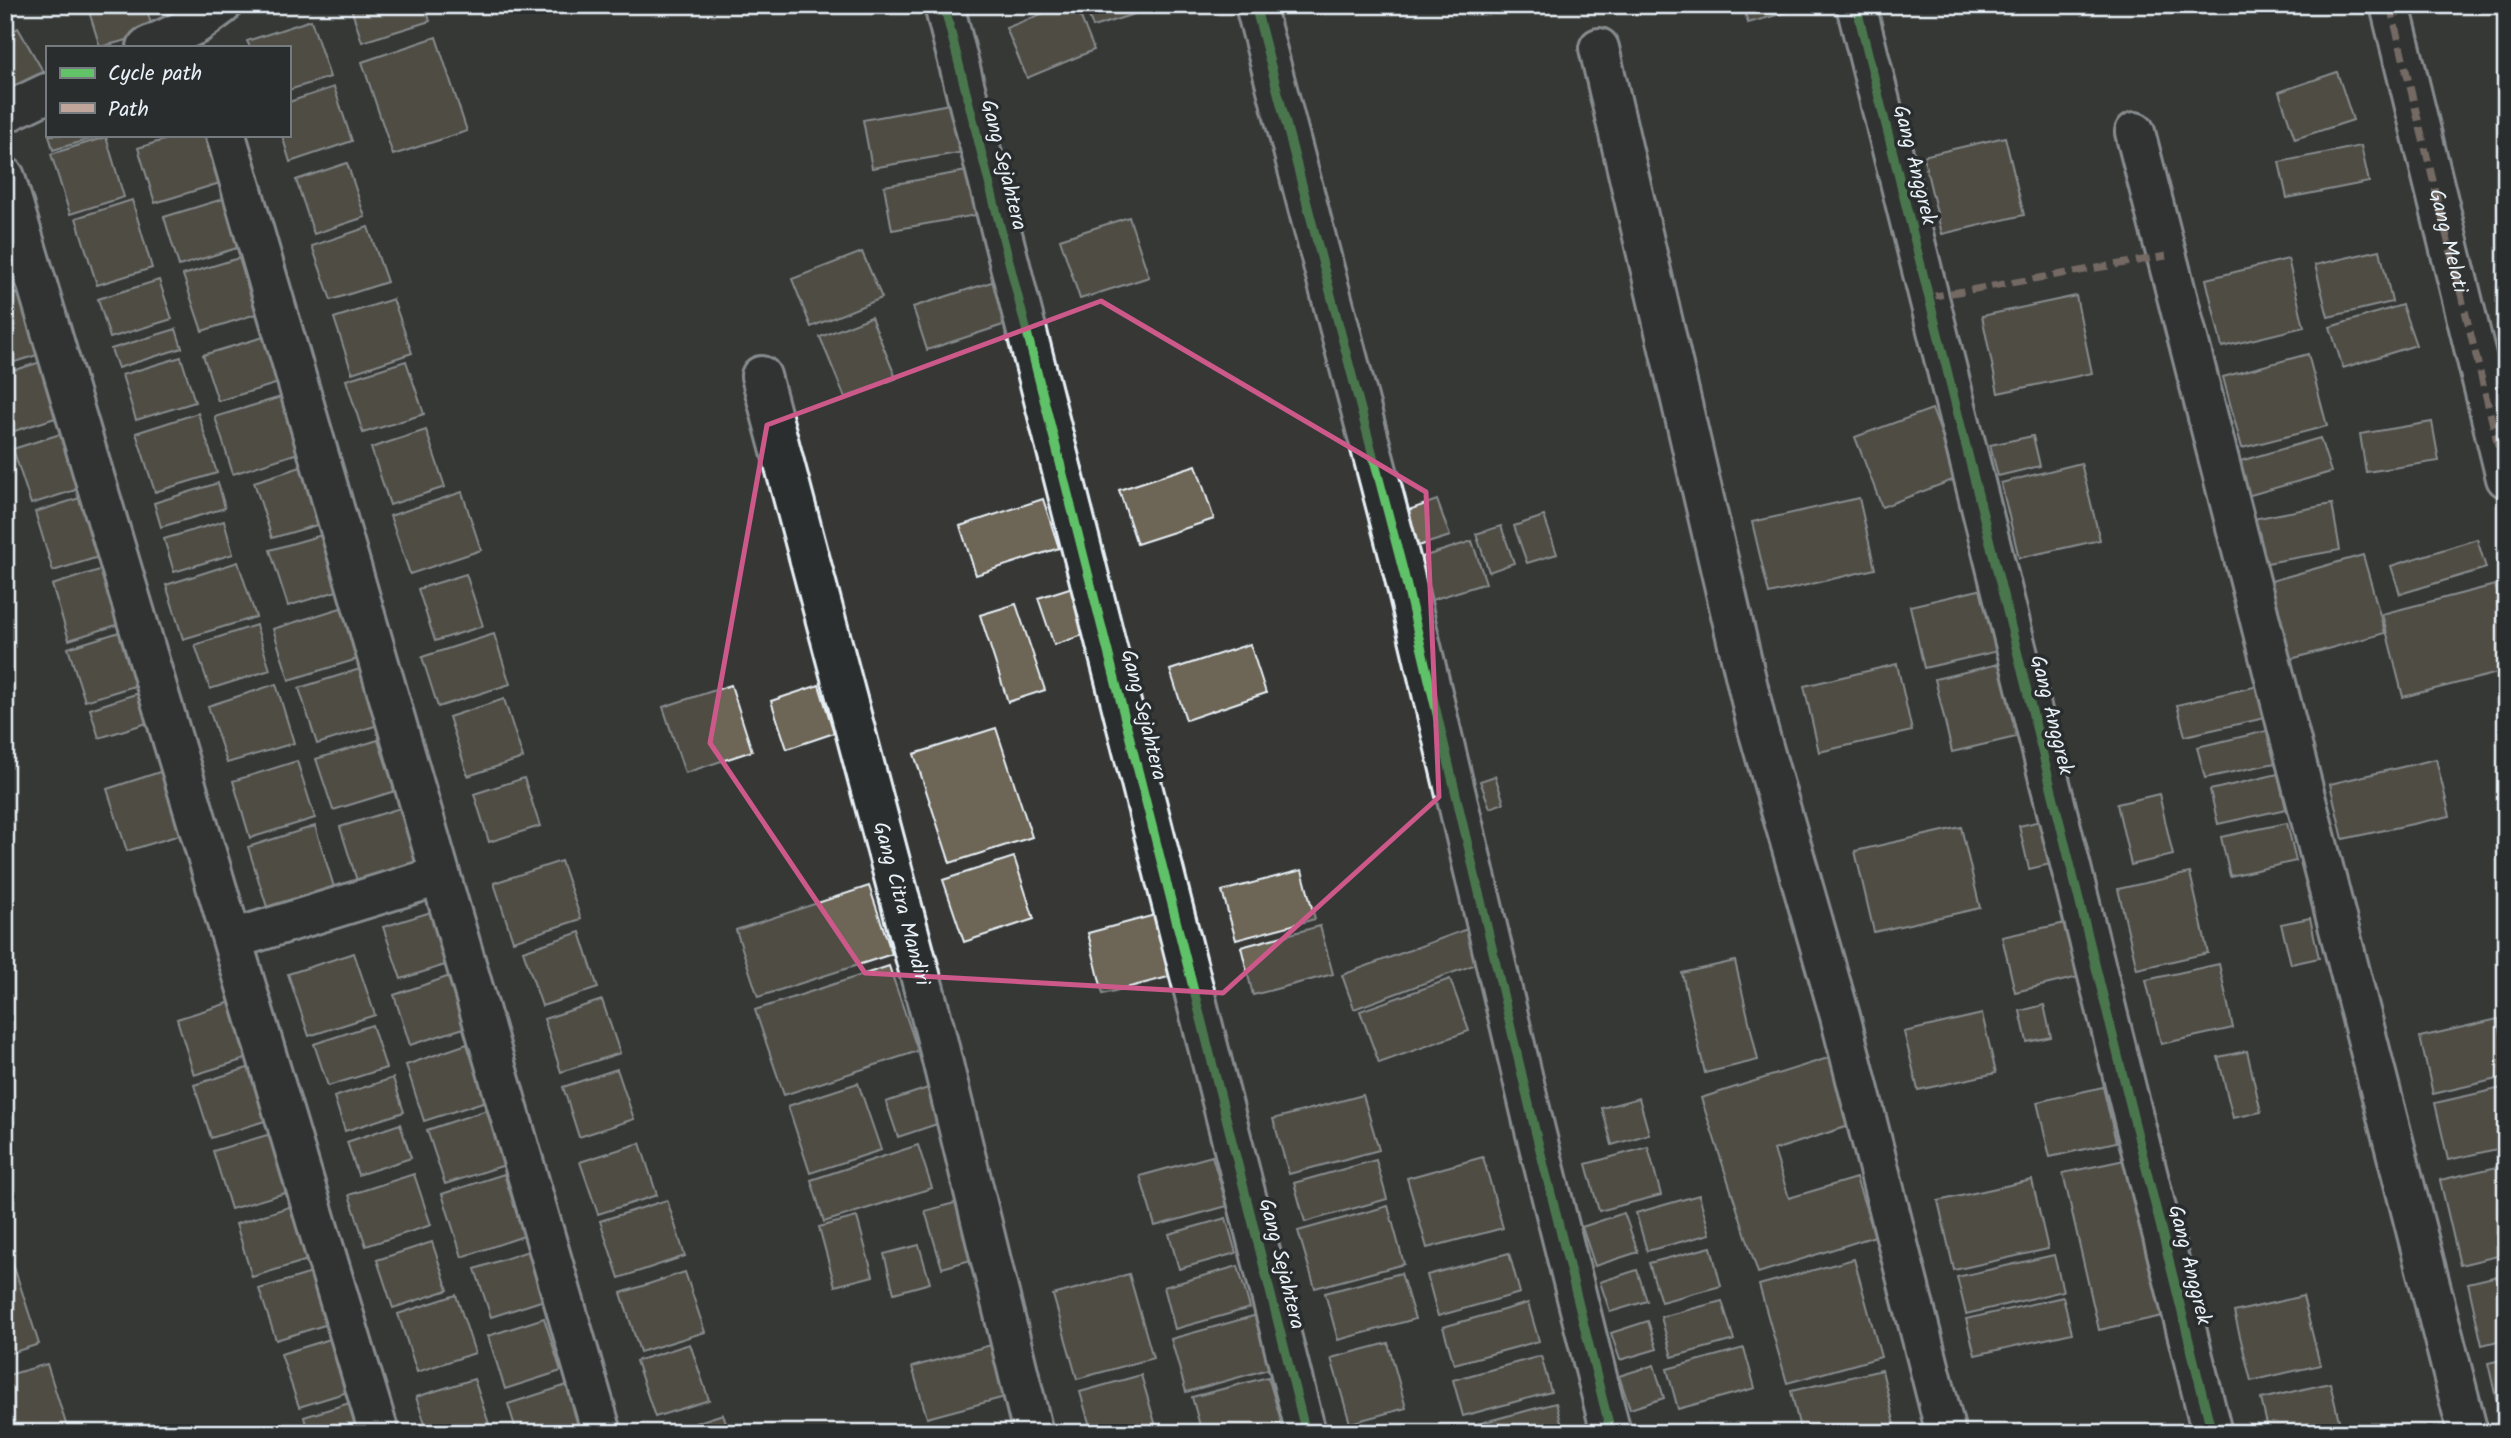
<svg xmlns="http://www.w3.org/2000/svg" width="2511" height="1438" font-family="Kalam,sans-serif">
	<rect width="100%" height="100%" fill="#373836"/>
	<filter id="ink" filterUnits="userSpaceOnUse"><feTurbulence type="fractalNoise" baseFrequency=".0143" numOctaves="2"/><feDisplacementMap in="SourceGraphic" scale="14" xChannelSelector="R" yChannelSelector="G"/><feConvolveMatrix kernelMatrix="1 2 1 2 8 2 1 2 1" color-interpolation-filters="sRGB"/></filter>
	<g filter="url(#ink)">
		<path fill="#6d6555" stroke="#e8f1f8" stroke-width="2" d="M87,5H145L154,33L100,47Z
			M350,5H425L430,21L362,42Z
			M1064,5H1076L1094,50L1027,78L1006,28Z
			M1085,5H1163L1093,27Z
			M1743,5H1813L1748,23Z
			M311,20L330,77L289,90V47H250L247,41Z
			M18,28L47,78L5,101V35Z
			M436,37L467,131L393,155L362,62Z
			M2337,72L2353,120L2295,139L2279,92Z
			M334,87L352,141L290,162L282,135H289V102Z
			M966,101L975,150L872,168L863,120Z
			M49,135H104L53,150Z
			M180,135H208L223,182L155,203L138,148Z
			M106,137L124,197L70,214L51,154Z
			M2005,137L2024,215L1942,234L1923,156Z
			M2361,146L2369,182L2287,198L2279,162Z
			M347,163L365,217L314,234L296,180Z
			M967,171L976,215L892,230L884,186Z
			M226,198L240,247L179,266L164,217Z
			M132,200L152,268L97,285L76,218Z
			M1129,217L1149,277L1080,299L1060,239Z
			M5,223L31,281L5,289Z
			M368,227L387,282L331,300L312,246Z
			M2380,250L2392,302L2328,317L2315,265Z
			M862,252L882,298L811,327L792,279Z
			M239,258L256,314L202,331L183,275Z
			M2288,259L2304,327L2222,347L2206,279Z
			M1001,279L1015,321L927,350L913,307Z
			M159,280L172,319L110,338L98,299Z
			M31,289L50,351L5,365V297Z
			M2076,296L2092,373L1998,393L1982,316Z
			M393,299L412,353L352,373L334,318Z
			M2402,305L2416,345L2343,368L2330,327Z
			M871,317L896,378L845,398L820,337Z
			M176,329L182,348L118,368L111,349Z
			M267,336L282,382L218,401L203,355Z
			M2308,354L2327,426L2242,448L2223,377Z
			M57,357L74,412L8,433L5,426V373Z
			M181,357L195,402L136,420L122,375Z
			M406,361L424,414L363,433L346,380Z
			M281,397L298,453L233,474L215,417Z
			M1932,409L1958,478L1882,507L1855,437Z
			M198,413L217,473L155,492L136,433Z
			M2432,422L2439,461L2366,472L2360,434Z
			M426,430L445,487L390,505L371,448Z
			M70,431L88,486L31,504L13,449Z
			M2033,436L2040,466L1998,476L1990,445Z
			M2320,438L2331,472L2247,496L2237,462Z
			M2081,463L2100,540L2019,558L2001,483Z
			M307,465L324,523L272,538L254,482Z
			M1196,465L1214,519L1137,544L1119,490Z
			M218,483L225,508L161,527L154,503Z
			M462,492L481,550L410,574L390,516Z
			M86,496L105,555L53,571L35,512Z
			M1859,498L1875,569L1769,594L1752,522Z
			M1043,499L1059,548L976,575L960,526Z
			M1437,500L1450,536L1412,548L1400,513Z
			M2332,504L2340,550L2261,564L2253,519Z
			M1544,516L1557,554L1527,563L1514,526Z
			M224,521L233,554L174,572L164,539Z
			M1501,526L1514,563L1489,572L1476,534Z
			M322,535L340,590L288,606L270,550Z
			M2477,539L2486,568L2400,594L2391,566Z
			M1472,541L1486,583L1425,602L1410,561Z
			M2363,555L2385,633L2291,659L2268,582Z
			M238,562L256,617L183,639L166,585Z
			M109,567L126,622L69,640L52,585Z
			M466,574L483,626L435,641L418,589Z
			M1082,584L1098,630L1054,645L1038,598Z
			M2495,585L2506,625V671L2403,697L2382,614Z
			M1996,586L2011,648L1924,668L1910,606Z
			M1016,604L1045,690L1008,702L980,615Z
			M347,606L364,657L289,680L273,629Z
			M256,625L270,670L210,689L195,645Z
			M126,630L144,683L85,701L68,648Z
			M494,634L510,684L438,707L422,657Z
			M1250,644L1266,693L1186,720L1170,670Z
			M2003,663L2020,736L1952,752L1935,679Z
			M1897,664L1912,731L1819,752L1804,686Z
			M360,669L378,725L317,744L299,688Z
			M276,684L294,743L227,763L208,706Z
			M731,685L752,751L685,773L663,707Z
			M819,685L834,733L787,749L771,701Z
			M2258,686L2265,718L2185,736L2177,705Z
			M154,688L163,718L99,738L90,709Z
			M504,699L523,758L468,776L449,717Z
			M996,728L1032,837L950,863L914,754Z
			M2267,731L2275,763L2205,778L2197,747Z
			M378,740L395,791L333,810L316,759Z
			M2436,759L2450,816L2343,839L2330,784Z
			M297,761L315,818L250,838L233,781Z
			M166,770L186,833L127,851L107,789Z
			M2278,774L2286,809L2218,824L2210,790Z
			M1495,776L1504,803L1490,808L1480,781Z
			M524,778L540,826L489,842L474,794Z
			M2159,794L2173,855L2131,865L2117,804Z
			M400,808L418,865L358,884L340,827Z
			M2045,820L2055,863L2029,869L2019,826Z
			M2287,823L2296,861L2230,876L2221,837Z
			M315,826L334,887L267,907L248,847Z
			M1961,827L1980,908L1874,932L1855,851Z
			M1014,857L1034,919L964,942L943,880Z
			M561,861L581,919L513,941L494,883Z
			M1302,870L1315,919L1236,940L1222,891Z
			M2190,873L2208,953L2137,969L2118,889Z
			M869,886L892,954L758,997L736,930Z
			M431,912L448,964L401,979L383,927Z
			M1155,915L1172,976L1103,994L1088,933Z
			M2310,918L2319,958L2291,964L2281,924Z
			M2070,922L2083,976L2015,992L2002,937Z
			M1320,926L1333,974L1253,995L1241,947Z
			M1467,929L1479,963L1354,1009L1342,975Z
			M580,932L598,988L542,1006L523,951Z
			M354,953L375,1015L309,1036L288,974Z
			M1735,961L1758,1060L1705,1073L1682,973Z
			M2219,964L2233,1028L2161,1044L2146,980Z
			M889,966L918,1051L784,1095L755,1010Z
			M450,976L467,1027L410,1045L394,995Z
			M1450,979L1469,1031L1379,1063L1360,1011Z
			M241,999L258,1055L194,1075L177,1019Z
			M602,1000L620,1053L561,1072L544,1019Z
			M2044,1005L2051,1037L2027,1042L2020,1011Z
			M1982,1014L1996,1073L1918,1090L1904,1032Z
			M2498,1019L2506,1054V1077L2433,1094L2420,1037Z
			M372,1025L386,1068L328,1086L314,1044Z
			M467,1044L486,1101L424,1121L406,1065Z
			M2247,1051L2261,1112L2233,1118L2218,1057Z
			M1831,1057L1852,1125L1774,1150L1789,1198L1856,1178L1875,1236L1758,1273L1701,1098Z
			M257,1065L274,1118L211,1138L194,1085Z
			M617,1069L634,1119L579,1137L563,1087Z
			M393,1078L404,1112L345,1131L334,1097Z
			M858,1083L881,1150L810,1173L788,1106Z
			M934,1086L946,1121L898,1137L886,1102Z
			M2103,1087L2116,1142L2050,1157L2037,1102Z
			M2506,1087V1147L2448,1160L2435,1103Z
			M1363,1095L1379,1150L1289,1174L1273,1119Z
			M1639,1098L1649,1134L1612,1145L1602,1108Z
			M487,1110L505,1165L445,1184L427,1130Z
			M400,1124L411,1158L358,1175L347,1142Z
			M274,1133L292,1191L231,1209L213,1151Z
			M640,1143L657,1195L598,1214L580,1162Z
			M918,1145L932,1188L824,1222L811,1180Z
			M1648,1147L1661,1195L1599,1211L1586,1164Z
			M1212,1156L1227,1206L1155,1226L1140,1176Z
			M1483,1157L1503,1228L1427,1248L1407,1178Z
			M2139,1157L2176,1313L2099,1330L2063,1173Z
			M1376,1160L1387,1199L1305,1222L1294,1183Z
			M2506,1165V1254L2460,1265L2440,1180Z
			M414,1174L431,1225L366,1246L349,1195Z
			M504,1174L524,1236L462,1257L442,1194Z
			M2032,1180L2048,1249L1954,1270L1938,1201Z
			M1699,1195L1710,1234L1647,1251L1636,1213Z
			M667,1200L685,1256L619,1278L600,1221Z
			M962,1201L978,1258L942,1268L925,1211Z
			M295,1205L311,1259L252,1277L236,1224Z
			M1388,1206L1404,1264L1315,1288L1298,1231Z
			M1624,1213L1638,1252L1595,1266L1582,1227Z
			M857,1217L873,1276L835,1286L819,1227Z
			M1226,1218L1236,1253L1179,1269L1169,1234Z
			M5,1239L39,1344L5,1355Z
			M432,1242L448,1290L393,1308L377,1260Z
			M919,1245L930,1283L894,1293L884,1254Z
			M1711,1247L1721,1286L1661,1302L1649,1263Z
			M528,1251L544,1300L491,1317L475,1269Z
			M1509,1253L1520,1293L1438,1316L1427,1275Z
			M2054,1255L2063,1291L1966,1314L1957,1277Z
			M1854,1259L1881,1357L1787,1383L1759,1285Z
			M1238,1266L1250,1308L1175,1329L1164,1287Z
			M1637,1270L1647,1301L1610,1312L1600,1282Z
			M315,1272L331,1323L276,1340L259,1289Z
			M685,1272L705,1332L640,1352L621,1293Z
			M1401,1273L1415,1319L1338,1340L1325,1293Z
			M1129,1274L1153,1358L1077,1379L1053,1295Z
			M2506,1274V1339L2482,1345L2468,1283Z
			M456,1295L475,1353L417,1372L398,1314Z
			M2303,1296L2320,1365L2251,1381L2234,1312Z
			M2063,1297L2072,1333L1975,1355L1966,1319Z
			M1722,1301L1734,1340L1672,1357L1661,1317Z
			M1528,1303L1539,1341L1454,1364L1443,1327Z
			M1257,1315L1272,1368L1186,1392L1171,1339Z
			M544,1318L561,1371L505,1389L488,1336Z
			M1648,1321L1657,1349L1620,1360L1611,1333Z
			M340,1336L357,1389L299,1407L281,1354Z
			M1002,1342L1016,1394L927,1418L912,1367Z
			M1388,1343L1406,1408L1350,1423L1331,1358Z
			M690,1344L709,1400L655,1417L636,1361Z
			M1744,1348L1755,1388L1678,1409L1667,1369Z
			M1541,1356L1551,1392L1463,1416L1453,1380Z
			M2506,1359V1433H2504L2488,1363Z
			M47,1364L67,1427L46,1433H10L5,1419V1376Z
			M1654,1365L1664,1398L1630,1409L1619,1376Z
			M1882,1370L1897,1433H1801L1791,1391Z
			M1141,1375L1158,1433H1092L1080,1392Z
			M1268,1377L1285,1433H1202L1192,1397Z
			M474,1379L490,1427L473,1433H428L416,1397Z
			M2330,1383L2342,1433H2269L2261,1399Z
			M567,1385L583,1433H517L508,1404Z
			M356,1401L367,1433H308L304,1417Z
			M1556,1403L1564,1433H1479L1477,1424Z
			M723,1414L730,1433H664Z"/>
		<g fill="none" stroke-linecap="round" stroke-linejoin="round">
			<g stroke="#e8f1f8" stroke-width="44">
				<g id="minor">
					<path d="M944,5L1306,1433"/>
					<path d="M1255,5L1404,574L1535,1130L1611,1433"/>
					<path d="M1856,5L2212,1433"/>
					<path d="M2390,5L2506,478"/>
					<path d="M147,47L195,25L222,5"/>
					<path d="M1599,48L1757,726L1840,1016L1946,1433"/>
					<path d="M5,113L47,93"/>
					<path d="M2135,132L2468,1433"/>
					<path d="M226,135L602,1433"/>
					<path d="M5,177L379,1433"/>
					<path id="s1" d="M761,376L935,1031L1033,1433"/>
					<path d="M233,939L439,876"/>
				</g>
			</g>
			<use href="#minor" stroke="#2a2d2e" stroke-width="38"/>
			<g stroke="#c0a59a" stroke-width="7" stroke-dasharray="14 7" stroke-linecap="butt">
				<path id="s2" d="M2390,5L2506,478"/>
				<path d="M1929,297L2166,256"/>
			</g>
			<g stroke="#2a2d2e" stroke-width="13">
				<path id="cycleway" d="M944,5L1306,1433
					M1255,5L1404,574L1535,1130L1611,1433
					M1856,5L2212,1433"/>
			</g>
			<use href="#cycleway" stroke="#61c268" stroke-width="9"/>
		</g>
	</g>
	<path d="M0 0H2511V1438H0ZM1101,301L1426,492L1439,797L1223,993L865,973L710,743L767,425Z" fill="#373836" fill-opacity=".55" fill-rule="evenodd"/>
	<path fill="none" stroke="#cd598a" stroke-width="5" stroke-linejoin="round" d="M1101,301L1426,492L1439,797L1223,993L865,973L710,743L767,425Z"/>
	<g text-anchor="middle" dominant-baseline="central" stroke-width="7" stroke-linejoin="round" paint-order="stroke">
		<g font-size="21" fill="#e8f1f8" stroke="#2a2d2e">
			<text transform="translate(1003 165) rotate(76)">Gang Sejahtera</text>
			<text transform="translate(1914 165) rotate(76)">Gang Anggrek</text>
			<text stroke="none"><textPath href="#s2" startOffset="243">Gang Melati</textPath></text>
			<text transform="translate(1143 715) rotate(76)">Gang Sejahtera</text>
			<text transform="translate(2051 715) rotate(76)">Gang Anggrek</text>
			<text stroke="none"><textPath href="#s1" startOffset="546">Gang Citra Mandiri</textPath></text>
			<text transform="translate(1281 1264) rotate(76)">Gang Sejahtera</text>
			<text transform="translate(2189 1265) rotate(76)">Gang Anggrek</text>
		</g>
	</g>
	<rect width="2511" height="1438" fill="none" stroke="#2a2d2e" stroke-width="28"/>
	<rect x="14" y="14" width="2483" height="1410" fill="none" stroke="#e8f1f8" stroke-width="2.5" filter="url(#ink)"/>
	<rect x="46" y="46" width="245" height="91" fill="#2a2d2e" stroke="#767b7f" stroke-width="2"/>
	<rect x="60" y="68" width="35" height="10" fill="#61c268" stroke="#767b7f" stroke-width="2"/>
	<text x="108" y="80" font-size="21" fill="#e8f1f8">Cycle path</text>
	<rect x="60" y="103" width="35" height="10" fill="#c0a59a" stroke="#767b7f" stroke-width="2"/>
	<text x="108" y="116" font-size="21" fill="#e8f1f8">Path</text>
</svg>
